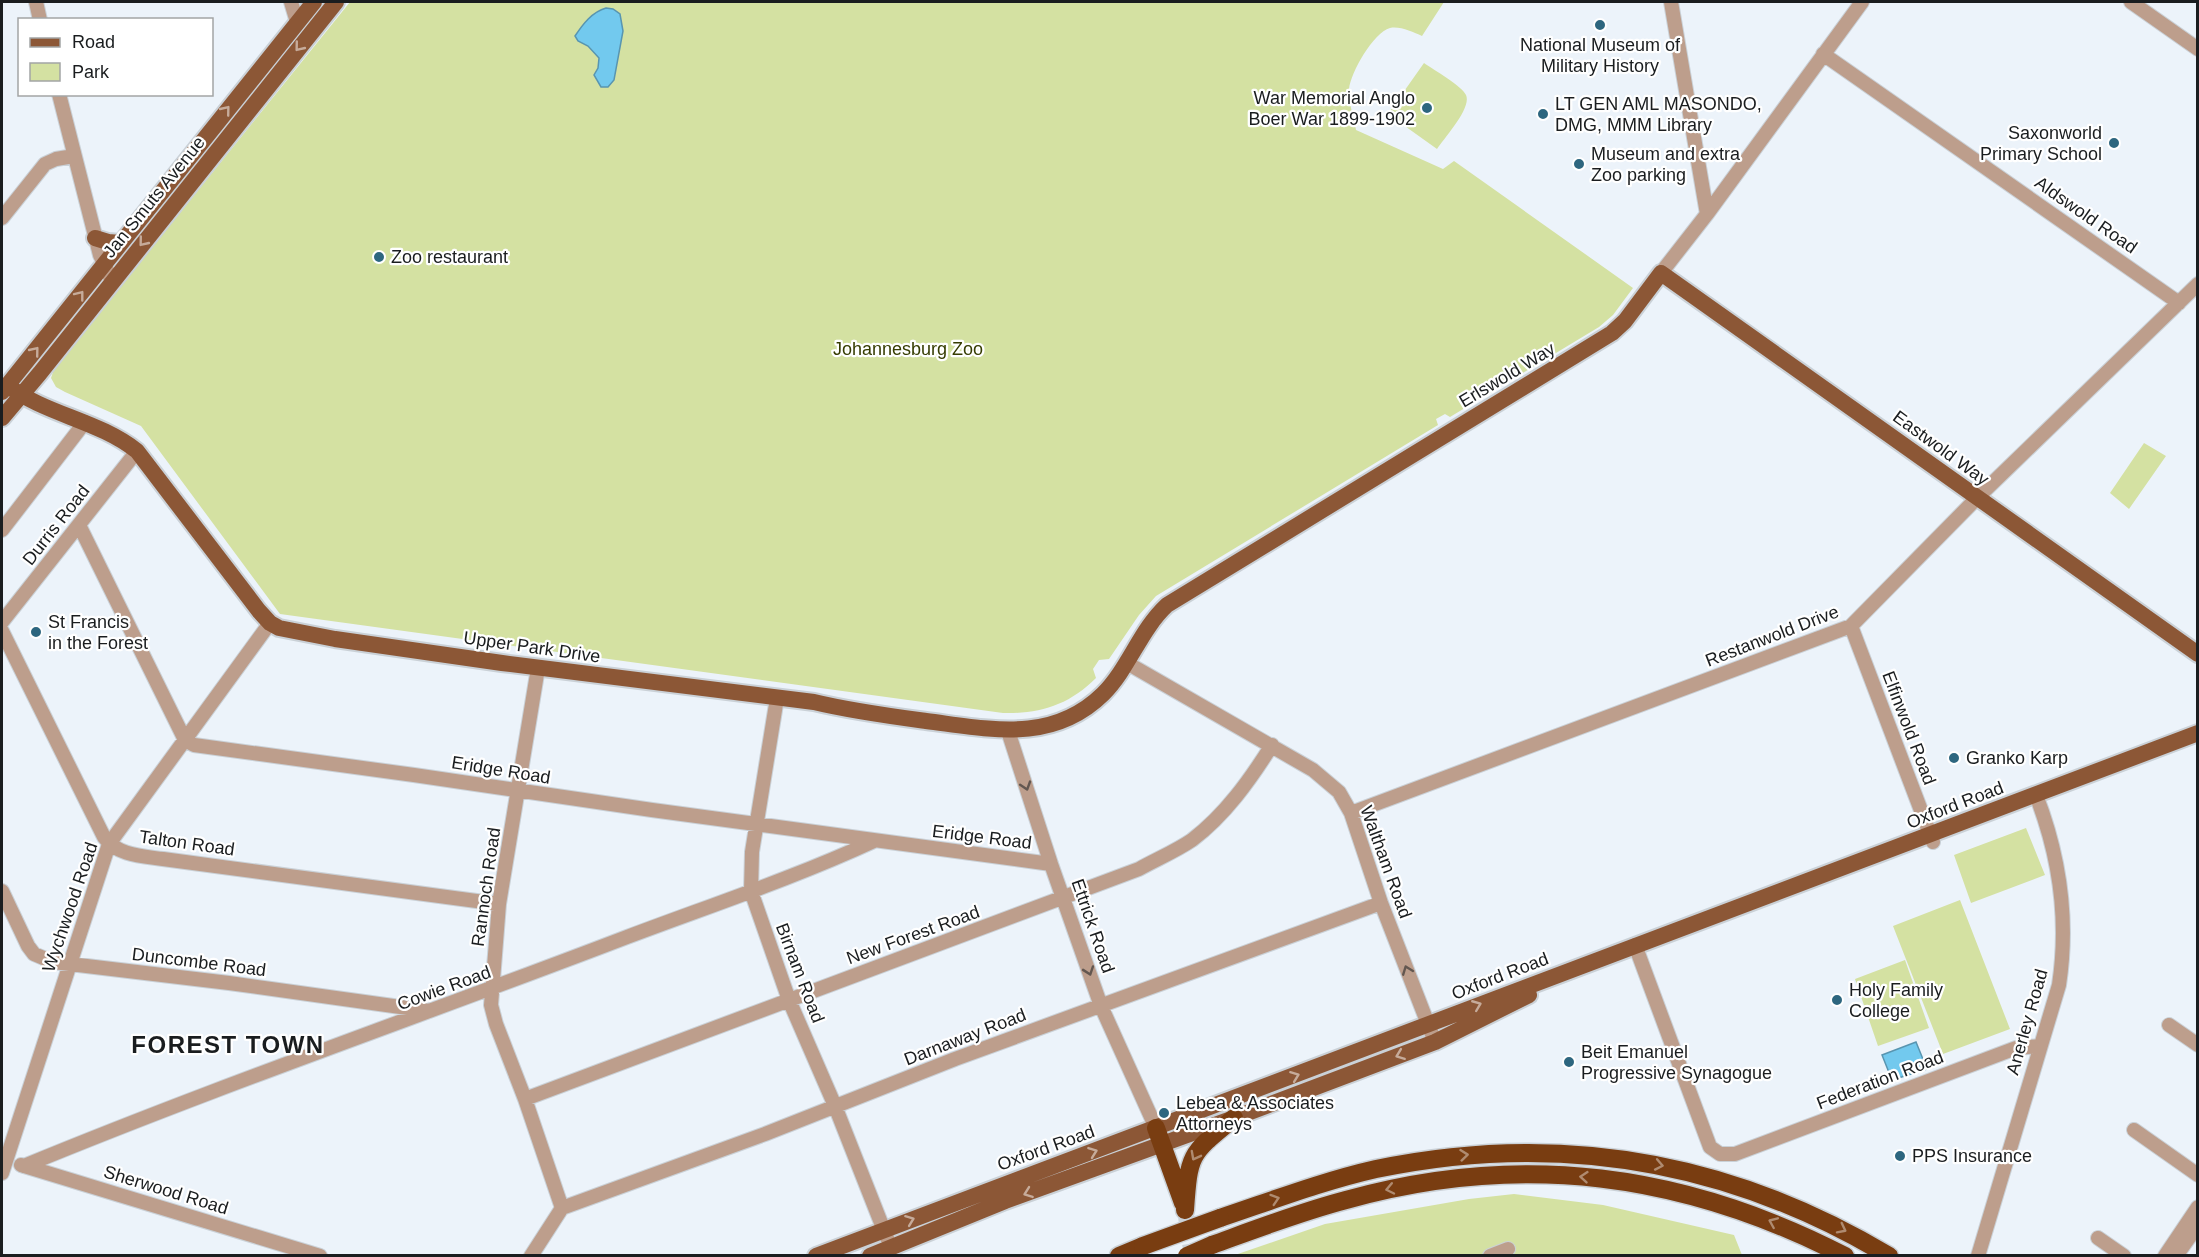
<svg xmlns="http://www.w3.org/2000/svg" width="2199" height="1257" font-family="Arial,sans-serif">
	<rect width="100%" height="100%" fill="#ecf3fa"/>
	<path fill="#d4e1a2" d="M350,2H1444L1422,36C1413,32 1400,26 1390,28C1373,33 1351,72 1349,89C1348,102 1354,117 1356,130L1443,169L1454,161L1633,288L1613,315L1599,327L1450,417L1445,414L1436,419L1438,425L1156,596L1139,615L1109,659L1099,660L1093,669L1096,678C1069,705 1040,714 1003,713L280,614L141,426L65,392L56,387L51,378L53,372L67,353Z
		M1424,63C1434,70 1462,86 1466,95C1472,108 1444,138 1437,149L1388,114Z
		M2144,443L2166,456L2129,509L2110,493Z
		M2026,828L2045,875L1971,903L1954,855Z
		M1960,900L2010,1029L1943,1054L1893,926Z
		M1905,960L1929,1028L1878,1046L1855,979Z
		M1514,1194L1603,1205L1734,1235L1742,1255L1232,1256L1325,1224L1469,1199Z"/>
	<path fill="#72c9ee" stroke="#5895b0" stroke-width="1.5" d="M606,8L613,9L620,14L623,31L614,80L608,87H601L594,75L598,68L599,58L588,46L578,41L575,36C583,24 592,12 606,8Z
		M1916,1042L1927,1069L1892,1080L1882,1055Z"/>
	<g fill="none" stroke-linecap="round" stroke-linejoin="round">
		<path stroke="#ccd3d9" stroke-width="18" stroke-dasharray="18 9" stroke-linecap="butt" d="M1187,1217L1193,1256"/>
		<g stroke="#cad1d7" stroke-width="16">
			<path id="minor" d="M36,2L40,20
				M291,2L297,22
				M2131,2L2198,49
				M1823,54L2179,303
				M59,94L100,255L112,281
				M1707,214L1862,2
				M2,218L45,164L56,159L74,156
				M1661,273L1707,214L1671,2
				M79,525L185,740L194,745L414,775L652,810L1051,864
				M2,530L85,422
				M2,622L137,451
				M1851,626L1933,842
				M2,631L104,837C118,856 142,856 163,859L499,904
				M1127,663L1313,770L1339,792L1351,813L1381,903L1435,1042
				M538,668L499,904L491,1005L496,1024L525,1099L562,1208
				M777,698L752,852L751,891L789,1000L835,1106L887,1238
				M1008,731L1051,864L1101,1006L1156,1128
				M1351,813L1851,626L1977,498L2198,284
				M2,891L28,946L34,954L53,962L229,983L429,1011
				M1635,945L1710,1147L1720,1154H1735L2016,1048L2040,1046
				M2169,1025L2198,1045
				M525,1099L1139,869C1157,859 1176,851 1192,840C1225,815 1250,780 1272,745
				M2134,1130L2198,1175
				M21,1165L320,1256
				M24,1166C223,1084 426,1014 627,937C709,906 794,878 874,841
				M2,1173L109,844L270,623
				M562,1208L765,1134L955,1059L1381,903
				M2098,1238L2124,1256
				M531,1256L562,1208
				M1490,1256L1508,1249
				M1978,1256L2059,985C2069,919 2060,857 2036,795
				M2165,1256L2198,1207
				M2176,1256L2198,1225"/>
		</g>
		<g stroke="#cad1d7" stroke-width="20">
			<path id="major" d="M95,238L108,242L121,243
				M7,385C46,415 98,420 137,451L259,611L270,623L279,628L335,639L502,663L814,702C851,711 889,716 926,721C990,729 1052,744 1103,694C1129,668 1140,630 1167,605L1612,333L1625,321L1661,273L2198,654
				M2,392L314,2
				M2,418L40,373L336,2
				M816,1256L2198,733
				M870,1256L1005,1201L1234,1118L1435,1042L1529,995"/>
		</g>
		<g stroke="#cad1d7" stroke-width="21">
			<path id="highway" d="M1156,1128L1183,1203
				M1185,1210C1189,1153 1190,1154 1234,1118
				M1220,1218C1271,1201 1323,1181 1376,1169C1559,1131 1729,1160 1889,1256
				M1212,1245C1256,1229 1300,1212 1346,1200C1521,1151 1684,1173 1845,1256
				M1119,1256L1143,1246"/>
		</g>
		<use href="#minor" stroke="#bd9e8c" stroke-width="14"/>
		<use href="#major" stroke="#8c5736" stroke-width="16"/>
		<use href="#highway" stroke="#793d11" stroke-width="18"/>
		<g stroke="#cad1d7" stroke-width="21" stroke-linecap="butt">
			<path id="highway-bridge" d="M1143,1246L1220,1218
				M1187,1256L1212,1245"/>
		</g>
		<use href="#highway-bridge" stroke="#793d11" stroke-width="18"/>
	</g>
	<defs><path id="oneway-chevron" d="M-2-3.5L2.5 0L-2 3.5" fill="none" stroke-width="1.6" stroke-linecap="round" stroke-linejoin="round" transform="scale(1.5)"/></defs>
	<g stroke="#c6ab9a">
		<use href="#oneway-chevron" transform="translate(299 47) rotate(129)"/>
		<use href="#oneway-chevron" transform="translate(226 110) rotate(-51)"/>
		<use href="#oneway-chevron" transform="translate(143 242) rotate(129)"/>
		<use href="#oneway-chevron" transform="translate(80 295) rotate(-52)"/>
		<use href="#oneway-chevron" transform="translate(35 351) rotate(-51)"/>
		<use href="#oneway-chevron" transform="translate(1477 1005) rotate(-22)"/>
		<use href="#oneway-chevron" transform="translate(1400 1055) rotate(159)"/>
		<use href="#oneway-chevron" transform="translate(1295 1076) rotate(-21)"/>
		<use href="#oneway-chevron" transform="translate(1093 1152) rotate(-20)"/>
		<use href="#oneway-chevron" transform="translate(1028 1193) rotate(160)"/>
		<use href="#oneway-chevron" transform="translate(910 1220) rotate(-21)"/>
	</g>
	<g stroke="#635750">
		<use href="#oneway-chevron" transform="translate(1026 786) rotate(72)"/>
		<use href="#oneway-chevron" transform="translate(1407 970) rotate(-111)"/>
		<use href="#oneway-chevron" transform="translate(1089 971) rotate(71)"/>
	</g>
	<g stroke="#af8b70">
		<use href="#oneway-chevron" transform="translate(1464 1155) rotate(-6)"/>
		<use href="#oneway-chevron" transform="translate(1195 1156) rotate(118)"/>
		<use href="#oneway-chevron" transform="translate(1659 1165) rotate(11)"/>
		<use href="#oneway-chevron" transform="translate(1584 1177) rotate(-175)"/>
		<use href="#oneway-chevron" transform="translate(1390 1189) rotate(168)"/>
		<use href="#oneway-chevron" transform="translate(1275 1199) rotate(-18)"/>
		<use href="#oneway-chevron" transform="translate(1773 1222) rotate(-157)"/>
		<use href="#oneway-chevron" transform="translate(1842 1229) rotate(27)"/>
	</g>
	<g fill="#2d667f" stroke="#fff" stroke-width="2">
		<circle cx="1600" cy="25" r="6"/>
		<circle cx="1427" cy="108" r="6"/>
		<circle cx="1543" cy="114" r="6"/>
		<circle cx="2114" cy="143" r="6"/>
		<circle cx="1579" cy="164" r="6"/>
		<circle cx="379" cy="257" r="6"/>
		<circle cx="36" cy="632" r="6"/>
		<circle cx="1954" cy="758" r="6"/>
		<circle cx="1837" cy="1000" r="6"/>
		<circle cx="1569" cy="1062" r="6"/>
		<circle cx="1164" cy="1113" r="6"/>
		<circle cx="1900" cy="1156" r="6"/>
	</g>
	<g text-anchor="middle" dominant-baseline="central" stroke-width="4.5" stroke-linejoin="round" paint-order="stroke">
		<g font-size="18" fill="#1a1d1f" stroke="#fff" text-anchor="start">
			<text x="1600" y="45" text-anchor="middle">National Museum of<tspan x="1600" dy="21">Military History</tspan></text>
			<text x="1415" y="98" text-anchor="end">War Memorial Anglo<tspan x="1415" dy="21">Boer War 1899-1902</tspan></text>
			<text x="1555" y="104">LT GEN AML MASONDO,<tspan x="1555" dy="21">DMG, MMM Library</tspan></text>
			<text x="2102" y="133" text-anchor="end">Saxonworld<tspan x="2102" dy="21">Primary School</tspan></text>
			<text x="1591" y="154">Museum and extra<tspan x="1591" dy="21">Zoo parking</tspan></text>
			<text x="391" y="257">Zoo restaurant</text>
			<text x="48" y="622">St Francis<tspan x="48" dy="21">in the Forest</tspan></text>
			<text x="1966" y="758">Granko Karp</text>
			<text x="1849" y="990">Holy Family<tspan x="1849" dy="21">College</tspan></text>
			<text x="1581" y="1052">Beit Emanuel<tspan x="1581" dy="21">Progressive Synagogue</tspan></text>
			<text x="1176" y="1103">Lebea &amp; Associates<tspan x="1176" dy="21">Attorneys</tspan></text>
			<text x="1912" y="1156">PPS Insurance</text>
		</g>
		<g font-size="18" fill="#1a1d1f" stroke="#fff">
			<text transform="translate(154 197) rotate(-51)">Jan Smuts Avenue</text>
			<text transform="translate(2086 215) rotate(35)">Aldswold Road</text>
			<text transform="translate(1507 375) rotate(-31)">Erlswold Way</text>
			<text transform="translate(1941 448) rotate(36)">Eastwold Way</text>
			<text transform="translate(56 525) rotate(-52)">Durris Road</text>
			<text transform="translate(1772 636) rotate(-21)">Restanwold Drive</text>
			<text transform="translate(532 647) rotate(8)">Upper Park Drive</text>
			<text transform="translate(1909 728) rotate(69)">Elfinwold Road</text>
			<text transform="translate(501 770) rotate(9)">Eridge Road</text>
			<text transform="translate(1955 805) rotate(-21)">Oxford Road</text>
			<text transform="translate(982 837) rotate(7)">Eridge Road</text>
			<text transform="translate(187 843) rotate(8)">Talton Road</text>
			<text transform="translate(1386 862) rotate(70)">Waltham Road</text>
			<text transform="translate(486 887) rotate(-82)">Rannoch Road</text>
			<text transform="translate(70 907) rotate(-71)">Wychwood Road</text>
			<text transform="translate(1093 926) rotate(71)">Ettrick Road</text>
			<text transform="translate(913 935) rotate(-20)">New Forest Road</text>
			<text transform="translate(199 962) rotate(7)">Duncombe Road</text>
			<text transform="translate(800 973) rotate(69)">Birnam Road</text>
			<text transform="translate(1500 976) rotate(-21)">Oxford Road</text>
			<text transform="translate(444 988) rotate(-20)">Cowie Road</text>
			<text transform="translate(2027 1022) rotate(-74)">Anerley Road</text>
			<text transform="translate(965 1037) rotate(-21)">Darnaway Road</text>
			<text transform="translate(1880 1080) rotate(-21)">Federation Road</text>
			<text transform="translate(1046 1148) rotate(-20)">Oxford Road</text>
			<text transform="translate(166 1190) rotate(17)">Sherwood Road</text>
		</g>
		<g font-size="18" fill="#363d02" stroke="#fff">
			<text x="908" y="349">Johannesburg Zoo</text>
		</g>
		<g font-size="24" font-weight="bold" letter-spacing="1.5" fill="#1a1d1f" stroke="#fff">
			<text x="228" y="1044">FOREST TOWN</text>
		</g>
	</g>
	<rect width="2199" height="1257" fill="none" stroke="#1a1d1f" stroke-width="6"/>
	<rect x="18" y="18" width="195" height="78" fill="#ffffff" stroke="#a3a5a5" stroke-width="1.5"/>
	<rect x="30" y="38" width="30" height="9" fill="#8c5736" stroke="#a3a5a5" stroke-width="1.5"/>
	<text x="72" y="48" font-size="18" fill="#1a1d1f">Road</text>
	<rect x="30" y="63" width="30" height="18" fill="#d4e1a2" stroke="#a3a5a5" stroke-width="1.5"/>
	<text x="72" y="78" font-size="18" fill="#1a1d1f">Park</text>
</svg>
